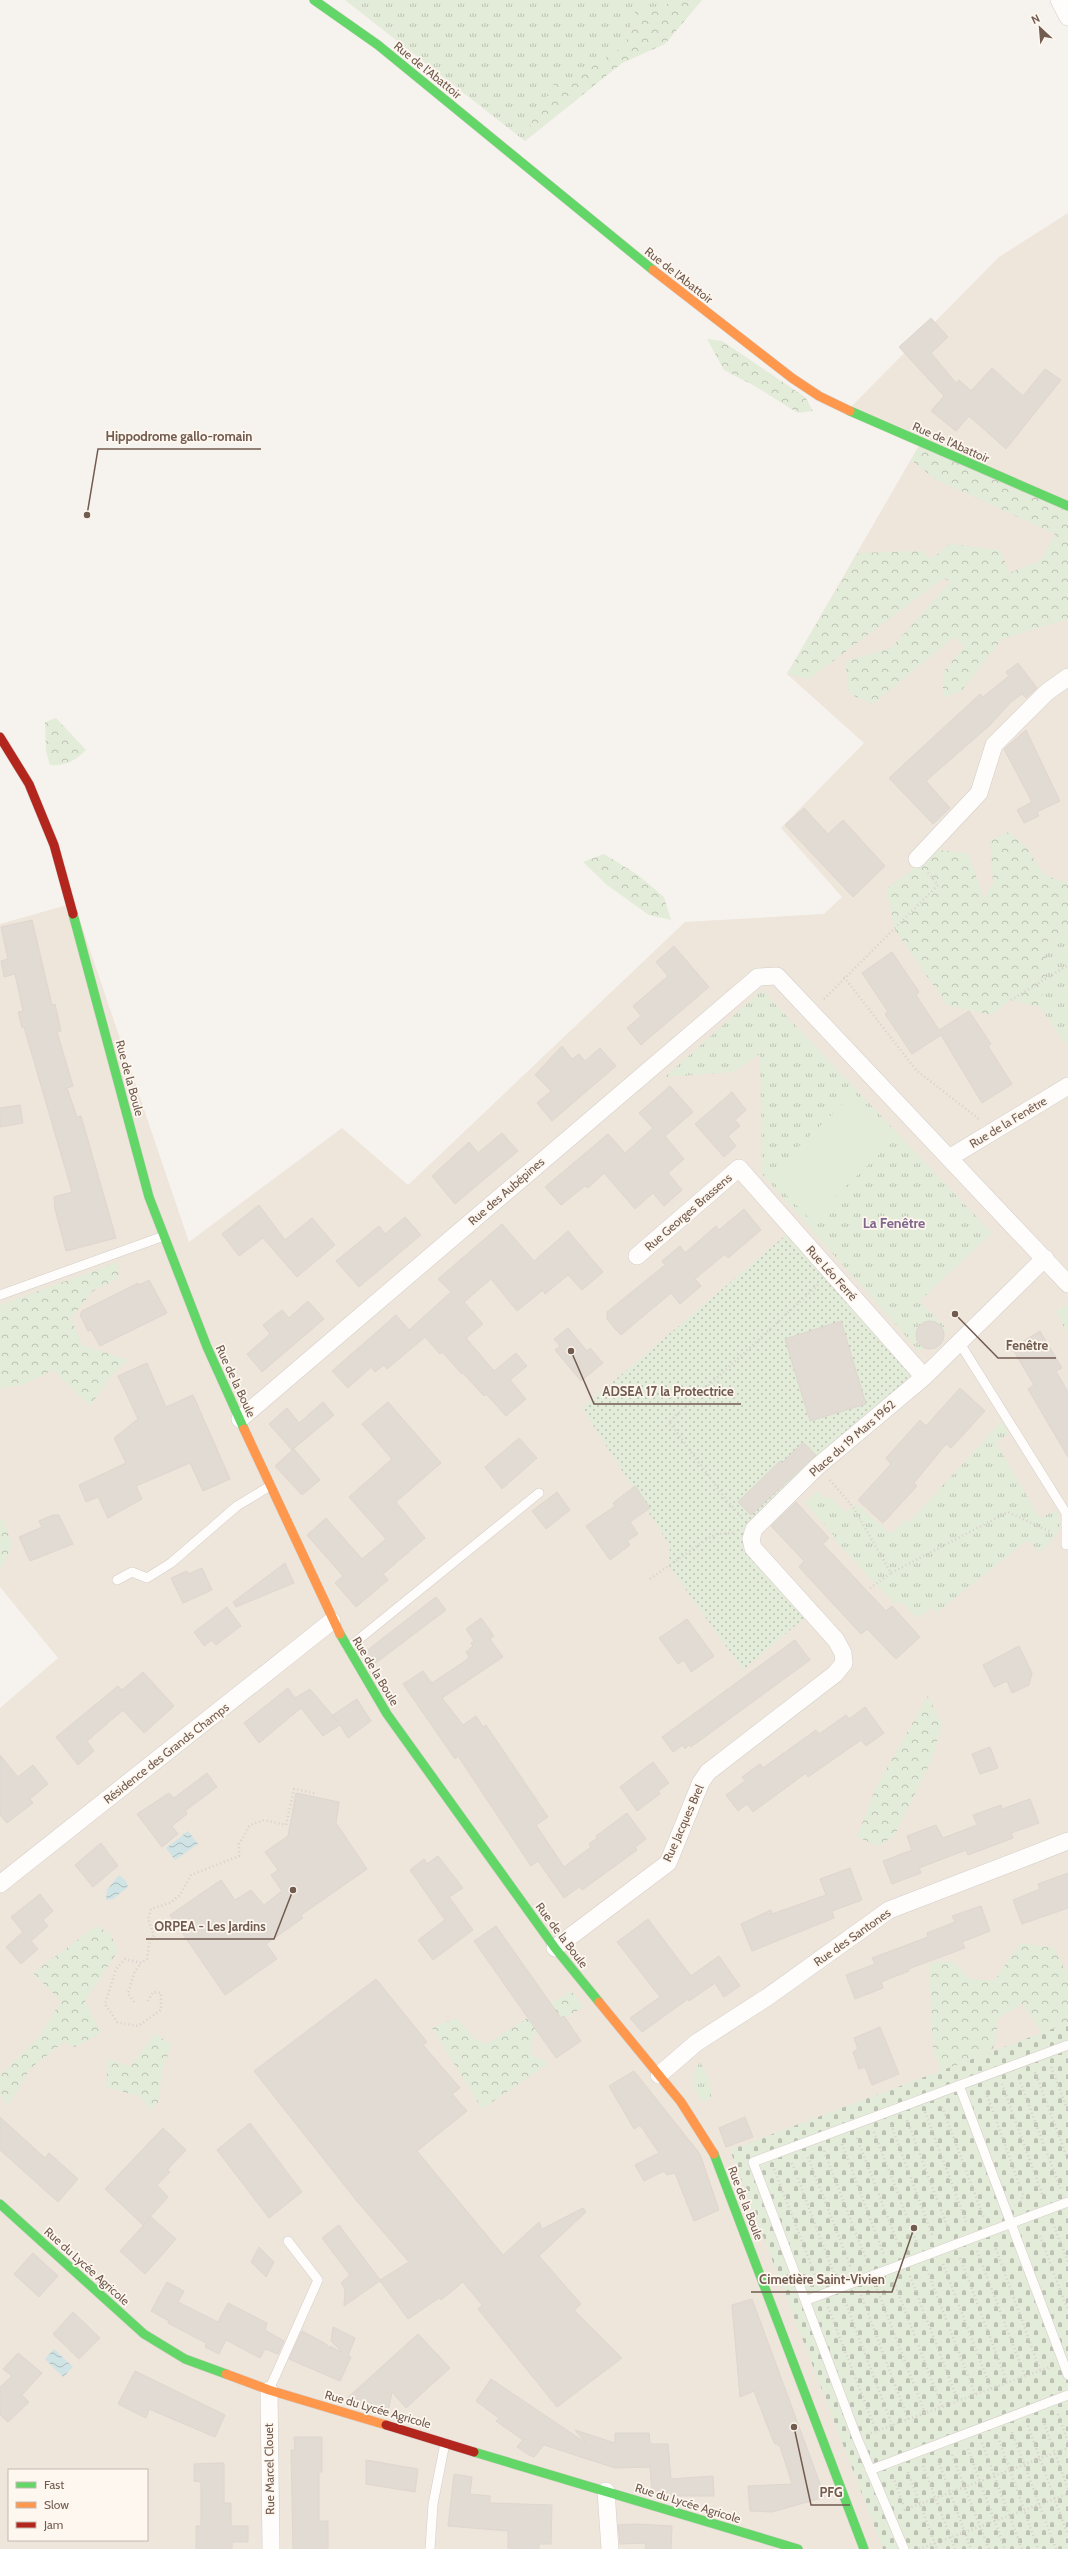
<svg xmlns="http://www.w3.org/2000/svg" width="1068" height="2549" font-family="Cabin,sans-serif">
	<defs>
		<pattern id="grass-tufts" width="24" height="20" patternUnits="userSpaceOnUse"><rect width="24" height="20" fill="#e3ebd9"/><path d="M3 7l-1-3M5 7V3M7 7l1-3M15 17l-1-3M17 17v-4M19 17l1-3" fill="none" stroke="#bcc1b2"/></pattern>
		<pattern id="forest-crowns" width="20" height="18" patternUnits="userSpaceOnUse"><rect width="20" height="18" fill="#e3ebd9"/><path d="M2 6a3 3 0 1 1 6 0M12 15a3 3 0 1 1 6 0" fill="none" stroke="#bcc1b2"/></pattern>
		<pattern id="cemetery-stones" width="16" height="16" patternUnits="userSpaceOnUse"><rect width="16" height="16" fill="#e3ebd9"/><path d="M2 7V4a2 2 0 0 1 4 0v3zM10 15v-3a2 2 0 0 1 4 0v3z" fill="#bcc1b2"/></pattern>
		<pattern id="park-dots" width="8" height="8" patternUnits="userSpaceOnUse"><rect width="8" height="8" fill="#e3ebd9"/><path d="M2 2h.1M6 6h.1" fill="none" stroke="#bcc1b2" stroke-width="1.8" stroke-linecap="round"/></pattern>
		<pattern id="water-waves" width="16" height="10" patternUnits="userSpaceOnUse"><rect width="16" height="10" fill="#d0e3e5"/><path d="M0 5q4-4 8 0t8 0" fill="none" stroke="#adbbbc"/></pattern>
	</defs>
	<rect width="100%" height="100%" fill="#f6f2ed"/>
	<path fill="#eee5db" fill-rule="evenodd" d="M1068,213V2549H0V1708L58,1658L0,1587V924L74,903L189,1242L342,1128L408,1185L685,922L824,914L842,897L781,828L864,743L787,674L921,442L848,410L999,257ZM9,2470H147V2540H9Z"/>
	<path fill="url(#grass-tufts)" d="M345,0H701L525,141Z
		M1068,929V1047L1010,964Z
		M762,990L992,1233L920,1301L947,1329L919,1351L762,1174L760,1054L733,1072L665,1077Z
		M1068,1304V1335L1056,1311Z
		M1002,1421L1009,1433L996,1443L1040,1518L1056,1510L1061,1522L1057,1535L1040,1552L1028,1540L936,1613L932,1607L917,1618L901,1602L895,1604L833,1539L835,1537L805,1503L818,1491L825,1499L830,1497L846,1513L857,1504L891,1534L905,1519L908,1523Z
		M700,2062C708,2074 711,2083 711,2098L703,2102C691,2085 689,2081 700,2062Z"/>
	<path fill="url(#forest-crowns)" d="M672,0H702L665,44L622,63L532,135L530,124L554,84L578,76L625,45L636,8L665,6Z
		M707,339L722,341L805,397L813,411L798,413L753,385L724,370Z
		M922,442L1068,506V619L1002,639L961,691L943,698V672L965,646L954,637L873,704L849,694L845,661L891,648L950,582L944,578L809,679L787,674L858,553L921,551L931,559L950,544L1001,550L1009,573L1040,561L1055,534L935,479L911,460Z
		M56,718L86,750C75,761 66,766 50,765L46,751L45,722Z
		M1009,832L1027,848L1044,875L1068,883V929L1042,945L1048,962L1040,1007L1011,1000L991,1015L947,1005L895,930L886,889L939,850L968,853L984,899L993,883L990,840Z
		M604,854L638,875L664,897L671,920L649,915L607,885L583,862Z
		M118,1262L119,1278L93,1291L71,1318L82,1345L128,1360L112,1375L90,1406L53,1370L22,1385L0,1388V1305Z
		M0,1519L4,1520L12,1546L0,1571Z
		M928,1696L942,1724L932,1759L895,1835L879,1846L857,1837L876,1787Z
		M96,1926L110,1933L118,1951L85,2001L101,2033L75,2047L64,2042L31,2068L8,2105L0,2096V2075L39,2037L61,2001L33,1973Z
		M1020,1943L1054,1948L1068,1975V2023L1041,2033L1023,2004L999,2017L993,2051L941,2071L933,2051L929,1963L953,1961L970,1979L994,1981Z
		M571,1991L584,2007L533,2036L530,2054L549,2063L482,2109L432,2028L456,2018L475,2039L486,2044Z
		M154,2034L172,2044L162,2071L158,2103L150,2110L139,2096L106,2087L108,2058L130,2067Z"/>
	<path fill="url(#cemetery-stones)" d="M1068,2023V2549H883L730,2150Z"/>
	<path fill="url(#park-dots)" d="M793,1229L924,1377L751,1539L810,1613L743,1670L669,1566L670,1546L582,1408Z"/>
	<path fill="#e3ebd9" d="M854,1093L897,1137L811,1220L768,1176Z"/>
	<path fill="url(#water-waves)" d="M188,1831L198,1844L175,1860L166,1848Z
		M119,1875L126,1881L128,1887L113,1899L106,1900L107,1890Z
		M54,2349L73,2367L63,2377L45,2359Z"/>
	<path fill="#e2dbd4" stroke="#ded6cf" d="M931,318L948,337L931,353L956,383L959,380L971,391L992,368L1023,396L1045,369L1061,380L1006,449L969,416L956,431L931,411L944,396L899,347Z
		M1018,663L1037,688L1026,698L1022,694L1011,702L989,726L926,781L950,808L933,824L889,778L980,694L983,697L1009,676L1006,672Z
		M1026,730L1060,801L1037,812L1039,816L1024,823L1017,810L1032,802L1004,749Z
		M804,808L828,834L843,820L885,866L853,897L785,825Z
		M32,920L52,1005L55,1004L61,1031L57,1032L73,1086L67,1088L77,1117L81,1116L116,1238L66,1251L55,1209L54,1197L72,1192L24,1027L22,1028L18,1012L23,1011L15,974L4,977L1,961L8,959L1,927Z
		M674,946L709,987L641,1045L627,1028L641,1016L633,1006L668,976L656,962Z
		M892,952L919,992L916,995L939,1030L969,1011L991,1044L988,1046L1012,1084L982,1103L941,1035L912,1054L885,1014L888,1012L862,973Z
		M562,1046L572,1059L579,1054L585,1061L600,1048L616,1066L552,1121L537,1103L551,1091L535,1075Z
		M670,1086L693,1112L665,1136L684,1159L668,1173L682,1190L664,1206L653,1193L635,1209L604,1173L588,1188L585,1186L561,1205L545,1187L608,1134L625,1153L653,1128L639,1113Z
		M732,1092L746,1110L735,1120L740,1126L728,1136L736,1146L724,1157L695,1124Z
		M20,1105L23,1123L0,1127V1108Z
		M502,1133L518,1151L455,1204L432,1176L469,1142L478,1153Z
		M259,1205L285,1240L312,1218L335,1245L297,1277L263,1238L239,1256L222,1234Z
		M744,1209L761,1230L728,1258L725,1254L695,1279L701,1286L680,1304L671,1293L621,1335L615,1329L607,1319V1312L665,1265L662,1261L680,1246L685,1253L716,1226L719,1230Z
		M405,1217L421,1235L359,1287L336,1261L379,1226L385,1234Z
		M502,1224L534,1261L568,1231L603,1272L582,1290L568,1275L545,1294L543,1290L517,1311L491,1279L464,1302L483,1324L466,1338L494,1371L516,1353L527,1366L510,1380L526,1399L506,1416L486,1394L484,1396L463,1373L462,1374L442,1352L440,1354L425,1337L387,1369L384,1365L375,1372L371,1367L348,1388L332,1371L396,1315L409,1330L451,1292L438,1279Z
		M149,1280L167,1313L100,1346L91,1330L88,1331L80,1315L82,1311L138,1283L139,1285Z
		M308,1301L324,1319L262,1372L247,1354L270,1334L263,1325L282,1310L289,1318Z
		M841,1321L866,1404L810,1421L785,1339Z
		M916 1335a14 14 0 1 1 28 0a14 14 0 1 1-28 0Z
		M568,1328L587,1351L590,1348L603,1363L581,1381L555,1350L560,1346L554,1339Z
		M1040,1331L1062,1368L1056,1371L1068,1392V1457L1028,1389L1034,1385L1012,1348Z
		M147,1363L166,1407L193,1395L230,1479L203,1491L190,1463L136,1486L142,1499L108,1518L98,1497L86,1502L79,1485L126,1463L114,1438L138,1419L118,1376Z
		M960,1388L985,1411L951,1448L946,1444L914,1483L917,1486L883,1523L858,1500L891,1464L886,1458L920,1420L926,1426Z
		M323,1402L334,1415L292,1450L269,1424L287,1408L299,1423Z
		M388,1402L441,1463L396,1502L425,1538L383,1574L388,1580L356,1607L335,1583L343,1576L307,1535L326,1518L362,1559L386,1539L349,1497L392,1459L362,1424Z
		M519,1438L537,1458L502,1489L485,1467Z
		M803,1442L816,1455L751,1515L738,1502L780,1461L782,1463Z
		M294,1449L320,1480L302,1495L275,1466Z
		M635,1486L650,1508L630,1522L638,1534L627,1541L630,1545L610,1560L586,1526L615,1506L613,1503Z
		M557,1492L570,1510L546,1529L532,1511Z
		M796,1502L829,1538L823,1544L886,1611L892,1606L920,1637L896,1659L867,1629L861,1634L799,1567L804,1561L771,1526Z
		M53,1515H59L73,1544L30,1561L19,1537L42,1527L39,1521Z
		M285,1563L294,1583L236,1607L233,1602Z
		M202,1568L212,1590L183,1603L171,1578L187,1571L188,1574Z
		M436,1597L446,1610L373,1665L365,1652Z
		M227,1607L241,1626L216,1645L212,1640L204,1646L194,1632Z
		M481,1618L494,1636L490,1639L503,1657L442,1698L463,1725L476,1716L483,1727L486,1725L548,1817L536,1825L564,1867L591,1847L589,1844L597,1838L596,1836L627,1813L646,1839L635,1847L637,1850L582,1890L579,1887L564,1898L538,1861L531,1866L458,1756L455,1759L403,1684L423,1671L432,1683L465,1661L469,1657L466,1652L473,1646L471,1643L474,1641L466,1629Z
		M687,1619L714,1656L691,1672L684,1660L678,1664L659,1638Z
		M795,1640L810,1660L691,1747L689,1745L685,1749L683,1745L673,1752L662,1737Z
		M1019,1646L1032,1673L1029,1685L1012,1693L1007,1681L994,1687L983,1665Z
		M143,1672L174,1706L144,1733L123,1710L87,1741L94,1751L78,1765L56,1737L118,1686L122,1690Z
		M288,1688L295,1698L310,1689L338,1722L333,1715L357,1699L371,1721L348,1738L340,1725L323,1736L301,1708L259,1743L244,1723Z
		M865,1707L884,1733L866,1746L861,1740L808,1777L806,1773L753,1812L747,1804L738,1811L726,1795L745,1781L742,1777L760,1764L763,1768L816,1730L819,1734L846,1715L849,1719Z
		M990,1747L998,1768L980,1774L972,1754Z
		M0,1755L18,1777L33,1765L48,1784L30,1799L33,1803L7,1823L0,1815Z
		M653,1762L669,1783L658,1791L660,1794L637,1811L620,1787Z
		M207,1773L217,1787L185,1811L187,1814L172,1826L178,1834L162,1847L137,1814L169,1793L174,1798Z
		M296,1793L339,1802L336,1823L367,1869L301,1915L303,1918L266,1944L277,1959L225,1995L170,1915L221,1880L235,1900L251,1890L264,1905L282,1891L271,1875L278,1870L265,1852L288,1836Z
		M1030,1799L1039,1823L1011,1833L1013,1838L968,1855L966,1850L919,1868L921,1873L892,1884L883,1861L912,1850L907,1836L936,1825L943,1838L977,1825L973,1815L1001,1805L1002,1809Z
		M101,1843L118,1866L93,1887L75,1865Z
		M438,1856L463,1888L449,1897L473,1930L433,1960L418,1940L445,1920L410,1870L424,1859L427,1864Z
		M850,1868L862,1900L832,1911L834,1918L752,1951L741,1924L771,1910L772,1914L826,1895L820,1879Z
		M1068,1873V1908L1022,1924L1013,1900L1040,1889L1038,1884Z
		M40,1894L53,1911L43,1920L48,1926L31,1941L38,1949L21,1964L6,1947L23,1932L11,1917Z
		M981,1906L990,1931L962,1942L965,1948L908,1969L909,1971L881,1982L883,1988L855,1999L846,1975L875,1964L872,1958L928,1937L927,1933L955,1922L952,1916Z
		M648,1919L691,1976L719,1956L740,1986L724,1997L715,1983L689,2001L688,1999L642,2032L630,2018L660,1997L617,1942Z
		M496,1926L561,2018L564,2016L581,2041L556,2058L474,1941Z
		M376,1979L427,2042L423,2045L460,2088L452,2094L467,2111L417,2151L503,2255L539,2222L542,2229L583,2208L586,2212L539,2256L581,2304L574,2310L622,2358L557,2407L478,2309L482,2305L463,2282L441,2300L439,2298L408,2319L380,2281L344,2306L345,2289L341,2283L350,2275L322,2238L339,2225L380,2280L409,2262L356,2200L254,2071Z
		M880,2027L899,2074L872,2085L865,2067L859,2069L853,2052L858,2049L854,2038Z
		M634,2071L700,2154L719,2210L694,2221L675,2173L667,2175L664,2171L644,2181L635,2165L659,2153L640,2125L634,2129L609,2086Z
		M0,2117L45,2158L49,2153L78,2179L58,2202L0,2150Z
		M745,2117L753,2137L726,2147L719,2128Z
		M250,2123L302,2192L269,2218L217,2150Z
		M163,2128L186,2150L167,2170L170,2172L157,2185L168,2197L143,2225L105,2189Z
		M151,2217L176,2239L145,2274L120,2251Z
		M259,2247L274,2262L266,2277L251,2262Z
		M33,2253L58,2276L39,2297L14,2274Z
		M167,2282L184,2291L178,2302L218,2322L228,2303L267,2323L265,2330L284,2341L278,2354L265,2349L260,2358L226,2340L219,2354L205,2347L206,2343L168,2323L169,2321L151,2311Z
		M752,2299L825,2497L772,2512L750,2511L748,2486L792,2484L780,2446L774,2443L754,2391L740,2397L732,2305Z
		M73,2312L100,2338L79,2359L53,2334Z
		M333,2327L355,2338L348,2356L351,2357L340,2381L289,2359L302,2331L326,2344L330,2349V2346L343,2353L331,2341Z
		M418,2334L450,2368L406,2408L392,2392L388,2412L345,2400Z
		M18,2353L42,2373L22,2395L29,2402L8,2422L0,2415V2387L12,2376L3,2369Z
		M135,2371L225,2415L215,2437L149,2409L146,2418L118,2404Z
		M491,2379L586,2443L575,2430L615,2443V2433H649L650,2444H668L671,2479L713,2476L714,2496H665L652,2492L650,2467L615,2468L544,2445L534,2457L529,2455L517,2447L523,2440L496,2421L499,2418L476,2401Z
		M294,2437H322V2472H319V2521H328V2549H293L291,2450H295Z
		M366,2460L418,2469L415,2492L366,2484Z
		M224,2463V2503H231V2526H248V2542H232V2549H196V2526H201V2482L194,2481V2464Z
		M454,2474L472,2477L470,2494L490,2496V2503L552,2505L551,2544H539V2549H508V2531L448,2526Z
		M635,2524L672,2526L671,2549H645L646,2543L620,2544L618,2525Z"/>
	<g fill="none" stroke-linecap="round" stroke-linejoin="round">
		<g stroke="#d3cec8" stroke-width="10">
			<path id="lane" d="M0,1295L164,1236
				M959,1342L1066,1513V1545
				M117,1580L132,1572L147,1578L171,1563L237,1506L270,1486
				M348,1648L539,1493
				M959,2085L1068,2375
				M807,2300L1068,2202
				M269,2390L318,2280L288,2241
				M870,2470L1068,2395
				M430,2549L433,2504L445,2443
				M904,2549L857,2438L753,2162L1068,2045"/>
		</g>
		<g stroke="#d3cec8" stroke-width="18">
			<path id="street" d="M1059,0L1068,17
				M917,859L979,793L994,745L1047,692L1068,677
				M949,1158L1068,1086
				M637,1256L739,1168L924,1377
				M240,1419L758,977L777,976L1068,1284
				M0,1884L332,1621
				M555,1948L668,1863L701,1782L708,1772L835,1674L844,1663L843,1653L836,1640L753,1548L751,1539L754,1529L818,1466L924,1377L1045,1258
				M659,2075L696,2043L766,1998L889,1910L1068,1841
				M269,2390L271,2549
				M606,2491L610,2549"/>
		</g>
		<g stroke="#d4cec7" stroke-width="10">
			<path id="fast" d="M314,0L378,45L653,270
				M850,411L1068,506
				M73,914L149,1197L207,1347L244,1429
				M340,1634L387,1714L555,1948L599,2002
				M714,2154L864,2549
				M0,2204L144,2334L185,2359L226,2374
				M474,2452L798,2549"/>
		</g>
		<g stroke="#d4cec7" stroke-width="10">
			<path id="slow" d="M653,270L792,378L819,396L850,411
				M244,1429L340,1634
				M599,2002L681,2102L714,2154
				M226,2374L269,2390L386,2425"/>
		</g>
		<g stroke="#d4cec7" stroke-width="10">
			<path id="jam" d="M0,737L29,784L54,845L73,914
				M386,2425L474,2452"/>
		</g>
		<path stroke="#d7d0cc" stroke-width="2.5" stroke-dasharray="1 3" stroke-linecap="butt" d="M844,977L916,1070L979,1119
			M824,999L938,885L928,873
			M1011,1000L1068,965
			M830,1480L853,1507L891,1573L1008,1512L1051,1532
			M741,1516L728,1502L669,1422L818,1285
			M650,1579L707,1539L717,1534L733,1533
			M870,1588L891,1573
			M148,2001L153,1992L161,1993V2010L138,2026L117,2022L105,2004L116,1969L125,1959L141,1963L147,1959L149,1944L154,1935L148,1919L151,1909L170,1903L180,1895L191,1875L239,1856V1844L250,1825L264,1820L286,1825L294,1789L314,1793
			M134,2002L128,1994L134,1973L141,1963
			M1051,2067L1068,2111
			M1035,2072L1068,2160
			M1019,2079L1061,2190
			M1002,2084L1043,2196
			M986,2092L1023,2195L1020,2204
			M942,2107L984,2218
			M925,2112L967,2224
			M907,2120L949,2231
			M891,2125L933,2237
			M874,2132L917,2243
			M857,2138L900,2249
			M842,2144L884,2255
			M824,2151L867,2262
			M808,2157L851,2268
			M792,2163L834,2274
			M774,2169L817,2280
			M1053,2223L1068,2262
			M1040,2236L1068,2311
			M998,2245L996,2249L1040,2370
			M977,2251L1025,2376
			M960,2258L1007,2382
			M943,2264L991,2389
			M927,2270L975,2394
			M910,2276L958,2401
			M894,2282L942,2407
			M877,2289L925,2413
			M861,2295L908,2419
			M845,2301L892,2425
			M828,2307L876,2431
			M1058,2414L1068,2442
			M1043,2420L1068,2489
			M1028,2426L1068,2535
			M1012,2432L1056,2549
			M871,2433L1050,2367
			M998,2437L1038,2549
			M982,2443L1022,2549
			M968,2449L1005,2549
			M952,2455L989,2549
			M938,2460L971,2549
			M923,2466L955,2549
			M908,2472L937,2549
			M893,2477L904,2506
			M904,2510L1068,2448
			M919,2549L1068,2494"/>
		<use href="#lane" stroke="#fefdfc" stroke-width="9"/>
		<use href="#street" stroke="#fefdfc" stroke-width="17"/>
		<use href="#fast" stroke="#63d668" stroke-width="9"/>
		<use href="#slow" stroke="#ff974d" stroke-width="9"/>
		<use href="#jam" stroke="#b3261e" stroke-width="9"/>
	</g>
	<g text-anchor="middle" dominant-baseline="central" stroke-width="3.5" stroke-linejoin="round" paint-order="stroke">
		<g font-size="12" fill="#725b4f" stroke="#fdf7ef">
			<text transform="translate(428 70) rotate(39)">Rue de l'Abattoir</text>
			<text transform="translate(679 275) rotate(38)">Rue de l'Abattoir</text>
			<text transform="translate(951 442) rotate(24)">Rue de l'Abattoir</text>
			<text transform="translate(130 1078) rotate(75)">Rue de la Boule</text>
			<text transform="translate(1008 1122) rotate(-31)">Rue de la Fenêtre</text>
			<text transform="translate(506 1191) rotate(-41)">Rue des Aubépines</text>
			<text transform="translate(688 1212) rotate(-41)">Rue Georges Brassens</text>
			<text transform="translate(832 1273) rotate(48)">Rue Léo Ferré</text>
			<text transform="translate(236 1381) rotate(65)">Rue de la Boule</text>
			<text transform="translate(852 1438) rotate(-41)">Place du 19 Mars 1962</text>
			<text transform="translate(376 1671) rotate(59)">Rue de la Boule</text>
			<text transform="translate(166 1753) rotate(-38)">Résidence des Grands Champs</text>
			<text transform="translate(683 1823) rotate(-66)">Rue Jacques Brel</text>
			<text transform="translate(562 1935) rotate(53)">Rue de la Boule</text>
			<text transform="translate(852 1937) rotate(-35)">Rue des Santones</text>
			<text transform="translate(746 2203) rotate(69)">Rue de la Boule</text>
			<text transform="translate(87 2266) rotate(42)">Rue du Lycée Agricole</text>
			<text transform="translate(378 2409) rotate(16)">Rue du Lycée Agricole</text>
			<text transform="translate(269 2469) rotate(-91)">Rue Marcel Clouet</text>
			<text transform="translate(688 2503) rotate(17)">Rue du Lycée Agricole</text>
		</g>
		<g font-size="14" font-weight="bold" fill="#81678d" stroke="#fdf7ef">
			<text x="894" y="1223">La Fenêtre</text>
		</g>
	</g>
	<path fill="none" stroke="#725b4f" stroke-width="1.5" d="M87 515L98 449H261M955 1314L998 1358H1056M571 1351L594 1404H741M293 1890L274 1939H146M914 2228L892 2292H751M794 2427L811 2505H850"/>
	<g fill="#725b4f" stroke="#fdf7ef" stroke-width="1.5">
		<circle cx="87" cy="515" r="4"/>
		<circle cx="955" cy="1314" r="4"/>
		<circle cx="571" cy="1351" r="4"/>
		<circle cx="293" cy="1890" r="4"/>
		<circle cx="914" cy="2228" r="4"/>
		<circle cx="794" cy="2427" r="4"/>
	</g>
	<g font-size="13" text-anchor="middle" font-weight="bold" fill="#725b4f" stroke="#fdf7ef" stroke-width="3.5" stroke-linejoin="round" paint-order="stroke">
		<text x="179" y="441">Hippodrome gallo-romain</text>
		<text x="1027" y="1350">Fenêtre</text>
		<text x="668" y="1396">ADSEA 17 la Protectrice</text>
		<text x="210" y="1931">ORPEA - Les Jardins</text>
		<text x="822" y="2284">Cimetière Saint-Vivien</text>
		<text x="831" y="2497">PFG</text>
	</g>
	<rect x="8" y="2469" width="140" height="72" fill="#fdf7ef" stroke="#c5b9af"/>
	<rect x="16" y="2482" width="20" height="6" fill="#63d668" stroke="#c5b9af"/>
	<text x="44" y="2489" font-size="12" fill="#725b4f">Fast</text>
	<rect x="16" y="2502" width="20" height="6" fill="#ff974d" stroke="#c5b9af"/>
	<text x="44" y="2509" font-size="12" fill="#725b4f">Slow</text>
	<rect x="16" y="2522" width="20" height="6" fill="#b3261e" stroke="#c5b9af"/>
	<text x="44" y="2529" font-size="12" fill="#725b4f">Jam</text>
	<g transform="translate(1040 28) rotate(334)" stroke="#fdf7ef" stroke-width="3" paint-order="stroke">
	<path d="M0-3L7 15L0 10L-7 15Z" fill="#725b4f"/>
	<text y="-6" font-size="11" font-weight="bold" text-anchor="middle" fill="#725b4f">N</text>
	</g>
</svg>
